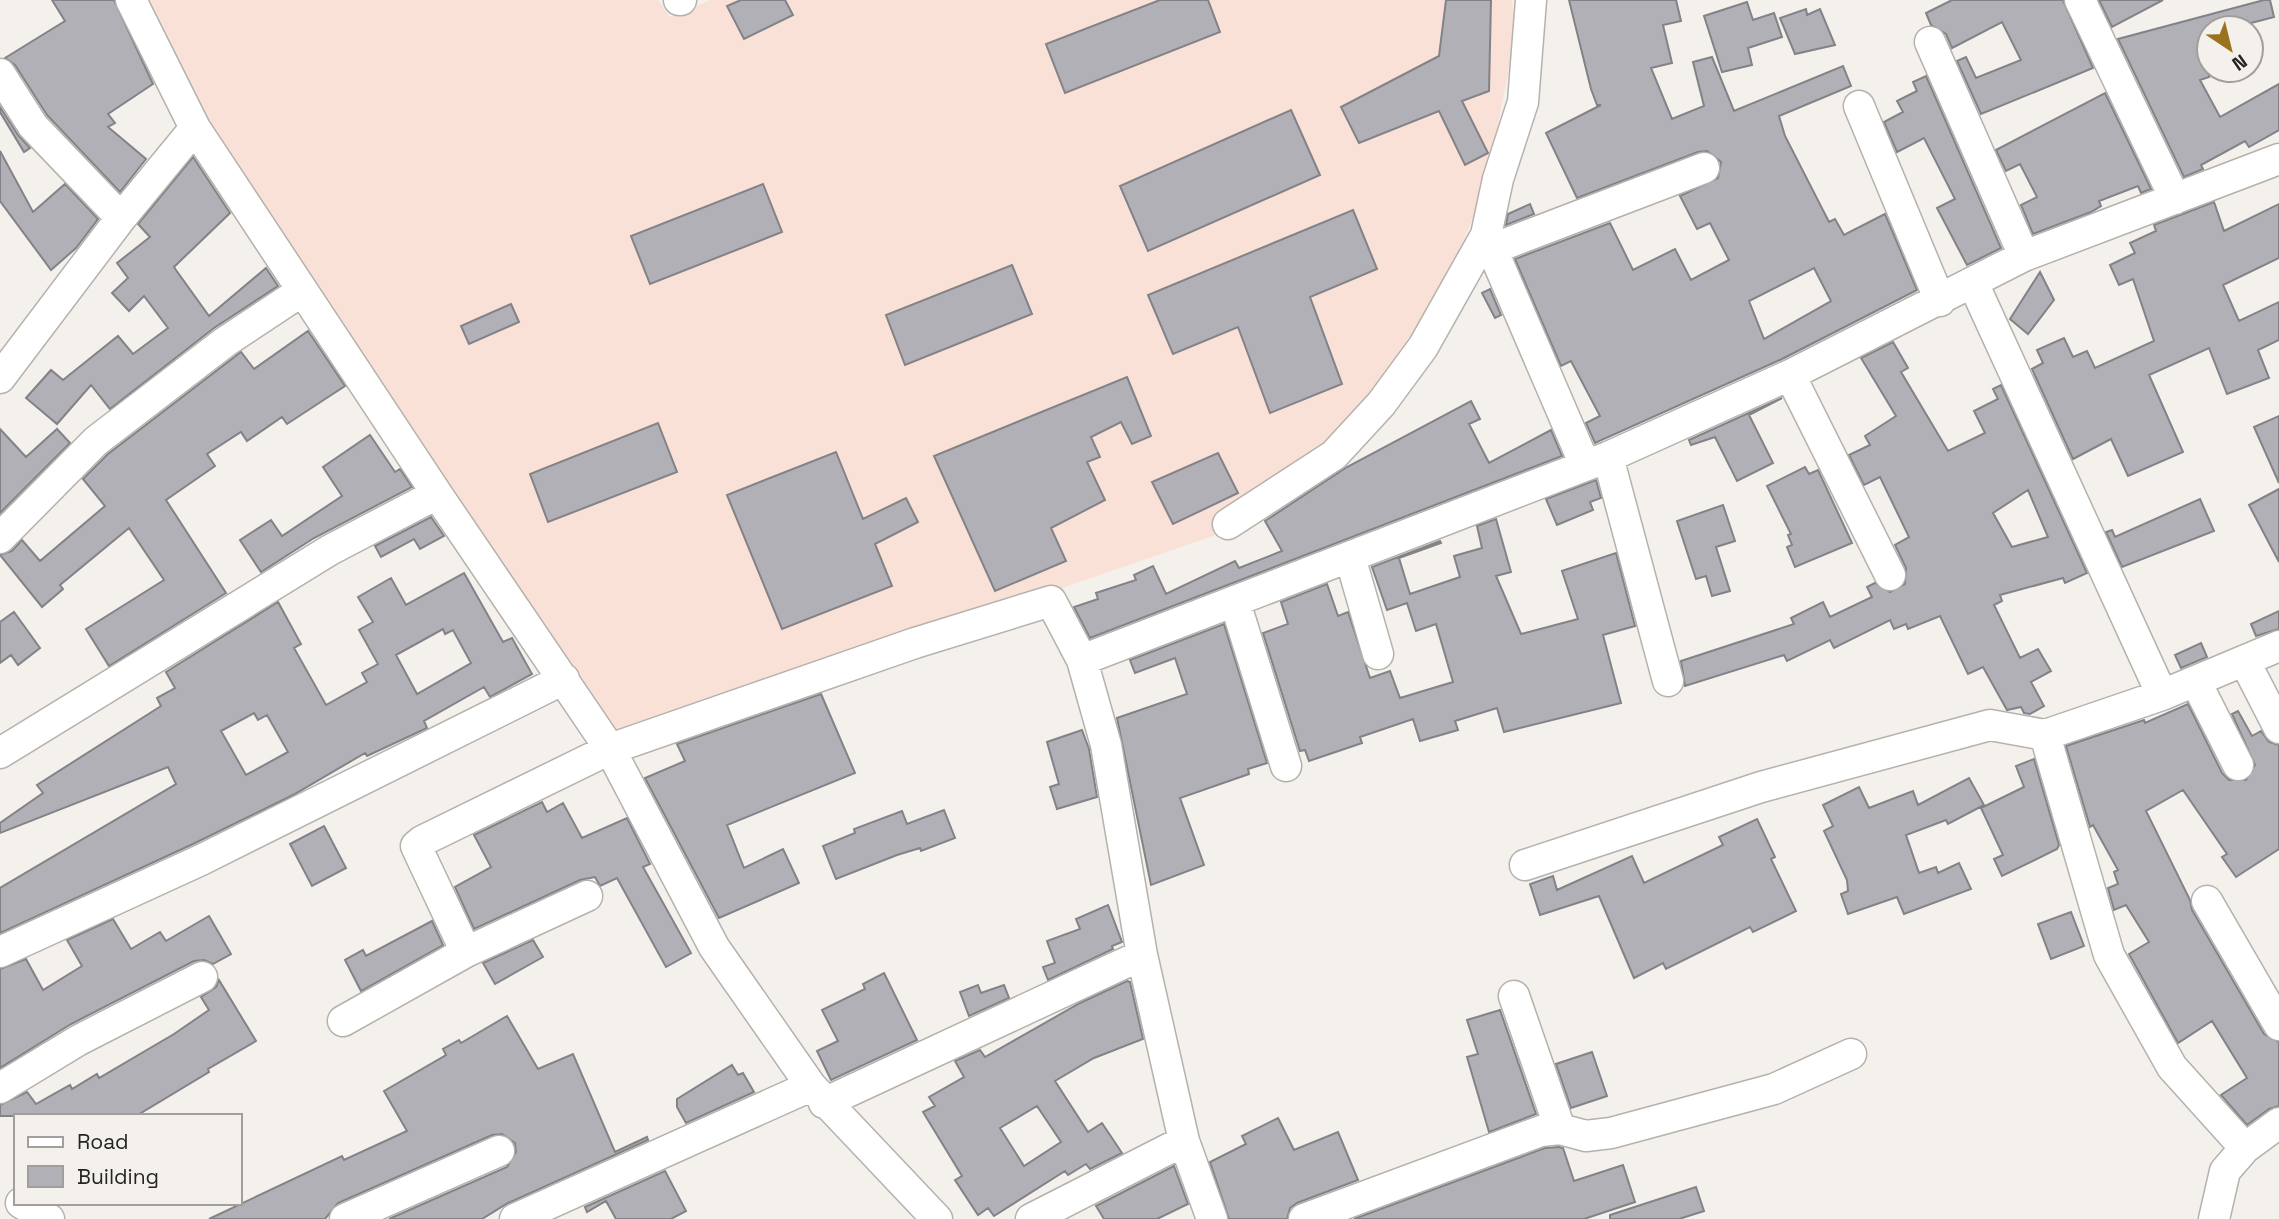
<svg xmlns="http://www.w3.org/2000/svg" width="2279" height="1219" font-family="'Space Grotesk',sans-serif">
	<rect width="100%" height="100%" fill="#f4f0ec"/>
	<path fill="#f9e1d7" d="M138,0H658L670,17L711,0H1512L1515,37L1486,185L1417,356L1341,434L1213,536L613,742L230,170Z"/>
	<path fill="#b0b0b6" stroke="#828287" stroke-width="2" fill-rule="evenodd" d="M52,0H114L153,84L108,114L115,123L108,127L146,159L120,192L47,115L15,65L5,58L65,21Z
		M741,0H785L793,15L744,39L727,6Z
		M1160,0H1208L1220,32L1065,93L1046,44Z
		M1446,0H1491L1489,91L1462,101L1488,153L1465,165L1439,111L1359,143L1341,107L1439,56Z
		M1569,0H1676L1681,21L1663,25L1672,63L1651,68L1672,119L1704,106L1693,62L1712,57L1734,111L1843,66L1851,86L1779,116L1785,136L1829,222L1835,219L1844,235L1885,214L1917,290L1782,359L1595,443L1586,423L1600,416L1571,361L1561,366L1515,259L1610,223L1633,270L1675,249L1691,280L1729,260L1710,223L1697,229L1680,196L1718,178L1721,162L1707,151L1698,152L1577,198L1546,133L1601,105H1597L1591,89ZM1814,268L1831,301L1764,339L1749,301Z
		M1952,0H2063L2093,68L1981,114L1957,61L1966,57L1976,78L2021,60L2002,22L1952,48L1946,34L1931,25L1926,13Z
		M2099,0H2163L2112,27Z
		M2264,0H2270L2274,17L2251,23L2252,28H2209V77L2200,80L2220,117L2279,84V130L2249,147L2245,141L2201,165L2203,169L2184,177L2118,39Z
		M1747,2L1753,20L1774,13L1782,37L1748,48L1752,65L1722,72L1704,16Z
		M1806,9L1807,15L1820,9L1835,45L1795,54L1780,18Z
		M1926,76L2001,248L1967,265L1937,208L1955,199L1924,138L1897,152L1884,122L1903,112L1897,101L1917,91L1913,82Z
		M2105,93L2151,189L2141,193L2138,186L2099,201L2101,206L2091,212L2033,234L2021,205L2037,197L2020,164L2006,171L1996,150Z
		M0,107L18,135L30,148L24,152L0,112Z
		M1291,110L1320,175L1148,251L1120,186Z
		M0,151L33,212L65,184L98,219L76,248L51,270L0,201Z
		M193,157L230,213L174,267L176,270L209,316L266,268L278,286L214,328L110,409L91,385L57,424L26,398L51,370L63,380L118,336L133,354L168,328L144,296L129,311L112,293L128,278L117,263L150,237L138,224Z
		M763,184L782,232L650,284L631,236Z
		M2214,202L2224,231L2279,204V258L2223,285L2239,321L2279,302V340L2258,350L2269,378L2227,394L2209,348L2149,375L2183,452L2128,476L2111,439L2073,459L2032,369L2043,363L2037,350L2064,338L2073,357L2087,351L2095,368L2154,341L2133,279L2119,285L2110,265L2135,253L2130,243L2156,231L2154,225Z
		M1530,204L1534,214L1506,225L1508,214Z
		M1353,210L1377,269L1310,297L1342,384L1270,413L1238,327L1173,354L1148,295Z
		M1012,265L1032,314L905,365L886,315Z
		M2040,272L2054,300L2028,334L2010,319Z
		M1490,289L1501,315L1495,318L1482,293Z
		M511,304L519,322L469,344L461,326Z
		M308,331L345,386L287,424L282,417L247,441L241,432L207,454L215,466L166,500L226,593L109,666L86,629L164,580L129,528L60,585L63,589L42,607L0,555L12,551L22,540L40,561L105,506L83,479L108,454L241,352L254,369Z
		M1893,342L1908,368L1901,372L1948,451L1985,433L1974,411L1998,399L1993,389L2001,385L2087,573L2065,583L2063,578L2000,595L2002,601L1994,605L2020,658L2038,649L2051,671L2031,682L2044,706L2030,714L2024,713L2021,707L2007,710L1983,667L1968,674L1940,616L1908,629L1906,624L1894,629L1890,620L1834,648L1830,640L1787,661L1784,655L1685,686L1681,661L1794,624L1791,618L1823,602L1830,617L1872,597L1867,587L1875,583L1890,592L1905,584L1906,568L1895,545L1909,537L1880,477L1864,485L1849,455L1870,445L1865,436L1896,416L1861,358ZM2028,490L2048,537L2012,547L1993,513Z
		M1127,377L1151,436L1132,444L1121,422L1091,437L1100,457L1087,462L1105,500L1051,528L1066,561L995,591L934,456Z
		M1782,398L1749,415L1773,463L1737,481L1715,437L1691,445L1689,440Z
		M1471,401L1480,419L1469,424L1489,463L1551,430L1562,456L1090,638L1074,607L1098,599L1096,593L1136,580L1134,575L1153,566L1166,594L1235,561L1239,568L1282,551L1265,521L1347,467Z
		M2279,416V483L2254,427Z
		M658,423L677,472L548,522L530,474Z
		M0,429L26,457L57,429L70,443L0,513Z
		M370,435L395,472L400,469L412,487L314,538L261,572L240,540L271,520L282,536L342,496L323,467Z
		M836,452L863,519L906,498L918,522L875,544L892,586L782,629L727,495Z
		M1218,453L1238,493L1173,524L1152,482Z
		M1805,467L1809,474L1818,470L1852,543L1795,567L1787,547L1792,545L1788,535L1791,534L1767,486Z
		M1596,480L1601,498L1590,502L1593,510L1557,525L1546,499Z
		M2279,489V562L2249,505Z
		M2200,499L2214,531L2122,567L2106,532L2112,530L2115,537Z
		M1723,505L1735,541L1716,547L1730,591L1712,596L1706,576L1696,579L1677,521Z
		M431,517L444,536L420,549L414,539L381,557L375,546Z
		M1496,519L1511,572L1496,576L1521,634L1578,619L1562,571L1616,553L1635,626L1603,635L1621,703L1504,732L1497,708L1455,721L1458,730L1420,741L1413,719L1360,737L1362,743L1309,761L1305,750L1300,751L1263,633L1288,624L1281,602L1327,584L1338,616L1348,612L1370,678L1390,671L1400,698L1453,682L1436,624L1416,631L1407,603L1387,610L1372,567L1440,541L1441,543L1399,558L1410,594L1460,577L1454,556L1482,548L1477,526Z
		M464,573L503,642L512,638L532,674L490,697L484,687L424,721L427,728L367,756L365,753L293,795L193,844L0,933V888L176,784L168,767L0,833V823L43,793L37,785L161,706L157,698L175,688L166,672L278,602L301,644L294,648L326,705L367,682L362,673L378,664L359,630L373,622L358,597L391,578L406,605ZM443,629L445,634L453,630L471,663L417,694L396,655ZM254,713L258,720L267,715L288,752L246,775L221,731Z
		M2279,611V629L2256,636L2251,624Z
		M14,612L40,648L18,665L11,655L0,663V622Z
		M1224,624L1267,763L1248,769L1249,774L1180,798L1204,865L1151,885L1117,718L1187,694L1175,658L1135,673L1130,660Z
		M2201,643L2207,657L2181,668L2175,655Z
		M821,694L855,773L727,825L744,868L783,849L799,883L719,918L645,778L685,761L677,744Z
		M2188,704L2222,773L2229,780H2246L2255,765L2232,714L2238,711L2252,736L2261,731L2269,742L2279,745V849L2236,877L2222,857L2227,854L2183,790L2146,811L2190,900L2192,910L2264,1034L2279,1042V1106L2269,1109L2247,1125L2221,1095L2247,1078L2212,1021L2178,1043L2129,954L2149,942L2126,905L2114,910L2108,888L2118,884L2114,872L2118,870L2093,825L2090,827L2066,746L2144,720L2145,723Z
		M1082,730L1089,749L1097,797L1057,809L1050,787L1059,784L1047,742Z
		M2034,759L2059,845L2057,849L2002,876L1994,859L2003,855L1981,808L2024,787L2016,766Z
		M1969,778L1984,805L1948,824L1946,820L1906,835L1919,873L1936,867L1938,873L1959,863L1971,889L1904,914L1897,897L1848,914L1841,894L1848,891L1847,880L1824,831L1833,826L1823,805L1859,787L1869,808L1913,791L1918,805Z
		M542,802L547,812L563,803L582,838L627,818L650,864L643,867L691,953L666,967L617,878L600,886L595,877L580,880L474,929L455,887L491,867L474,835Z
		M944,810L955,838L921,851L920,848L897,855L836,879L823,846L855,833L854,829L902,811L907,824Z
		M1757,819L1775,857L1771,859L1796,911L1753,932L1750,927L1666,969L1663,963L1634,978L1599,896L1540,915L1530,884L1553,876L1557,890L1632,856L1644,883L1723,845L1719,837Z
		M324,826L346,868L312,886L290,844Z
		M1108,905L1122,942L1112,946L1113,949L1048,980L1043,967L1055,963L1047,941L1080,929L1076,919Z
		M2071,912L2084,946L2051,959L2038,924Z
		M209,916L231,954L213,964L204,960L194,961L71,1024L0,1068V969L26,959L43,990L82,966L67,940L113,919L131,949L160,932L166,941Z
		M432,921L443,945L361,991L345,960L363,950L366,956Z
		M533,940L543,957L495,984L483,963Z
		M884,973L917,1040L831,1080L817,1051L838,1041L822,1010L865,989L863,984Z
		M219,980L256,1041L208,1069L209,1072L136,1116H0V1105L27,1092L36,1104L70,1085L72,1089L97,1074L99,1078L174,1034L209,1010L201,997L216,987Z
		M1127,981L1130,982L1143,1039L1094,1058L1055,1081L1088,1132L1102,1123L1122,1153L1090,1169L1086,1164L1068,1175L1065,1171L994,1216L988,1208L978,1215L955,1180L962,1176L923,1112L935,1106L929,1097L964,1077L955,1061L980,1050L985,1057L1080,1003ZM1037,1106L1061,1142L1024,1166L1000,1128Z
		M978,985L981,993L1004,985L1009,998L969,1016L960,992Z
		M1500,1010L1536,1114L1489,1132L1467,1057L1478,1054L1467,1020Z
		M507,1016L538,1069L573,1054L615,1152L647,1137L648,1140L508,1203L482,1219H389L507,1167L516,1152L515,1143L502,1134L492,1135L338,1203L325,1219H209L342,1156L344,1160L407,1131L384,1091L446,1055L443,1049L459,1040L461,1043Z
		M1592,1052L1607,1096L1571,1108L1556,1064Z
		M732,1065L738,1075L743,1073L754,1092L686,1123L677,1107V1099Z
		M1278,1118L1294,1150L1338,1132L1358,1180L1297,1203L1290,1208L1287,1219H1229L1210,1162L1246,1144L1242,1136Z
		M1559,1147L1563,1148L1574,1181L1623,1165L1635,1202L1584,1219H1354L1545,1148Z
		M1174,1166L1188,1204L1157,1219H1104L1096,1206Z
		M665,1171L686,1211L671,1219H616L606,1201L587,1212L585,1207Z
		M1696,1187L1704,1211L1679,1219H1610V1215Z"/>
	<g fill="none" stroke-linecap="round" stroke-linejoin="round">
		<g stroke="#b5b2ad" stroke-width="33">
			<path id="street" d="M131,0L195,128L437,494L610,749L714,947L811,1086L937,1219
				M679,0H681
				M2080,0L2175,199
				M1930,42L2024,256
				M0,74L33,126L121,218
				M1859,106L1940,301
				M1486,235L1585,465
				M1492,249L1704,168
				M1973,283L2162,695
				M1790,375L1890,575
				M0,378L121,218L195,128
				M1608,457L1668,681
				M1228,524L1334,455L1381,404L1423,347L1486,235L1498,179L1523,102L1531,0
				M0,538L96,441L225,342L302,291
				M1350,557L1378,654
				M1235,602L1286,766
				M1082,660L1608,457L1790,375L2024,256L2279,159
				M2245,662L2279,728
				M2196,682L2238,765
				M2045,735L2109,955L2172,1067L2245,1148
				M0,753L330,550L437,494
				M1525,865L1761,787L1990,725L2045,735L2162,695L2279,646
				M2207,901L2279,1025
				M0,952L201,860L564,679
				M466,952L416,846L422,841L610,749L915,643L1051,601L1082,660L1106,745L1142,955L1184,1141L1212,1219
				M1514,996L1560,1129
				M343,1021L466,952L587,896
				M0,1088L79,1040L202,977
				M824,1103L1142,955
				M21,1203L49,1219
				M345,1219L499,1151
				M515,1219L811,1086
				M1031,1219L1184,1141
				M1304,1219L1541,1131L1560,1129L1586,1136L1611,1133L1774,1089L1851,1054
				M2214,1219L2225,1171L2245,1148L2279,1123"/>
		</g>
		<use href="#street" stroke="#fff" stroke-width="30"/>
	</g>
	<rect x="14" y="1114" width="228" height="91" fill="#f4f0ec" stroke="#a29e9c" stroke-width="2"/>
	<rect x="28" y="1137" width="35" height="10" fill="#ffffff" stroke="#a29e9c" stroke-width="2"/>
	<text x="77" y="1149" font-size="21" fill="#262423">Road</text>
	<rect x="28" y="1166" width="35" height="21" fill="#b0b0b6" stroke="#a29e9c" stroke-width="2"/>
	<text x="77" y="1184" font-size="21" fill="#262423">Building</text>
	<g transform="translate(2230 49) rotate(145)"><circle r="33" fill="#f4f0ec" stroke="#a29e9c" stroke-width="2"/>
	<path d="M0-5L12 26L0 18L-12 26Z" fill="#9a731f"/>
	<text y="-10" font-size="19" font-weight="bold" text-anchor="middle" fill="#262423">N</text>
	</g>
</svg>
